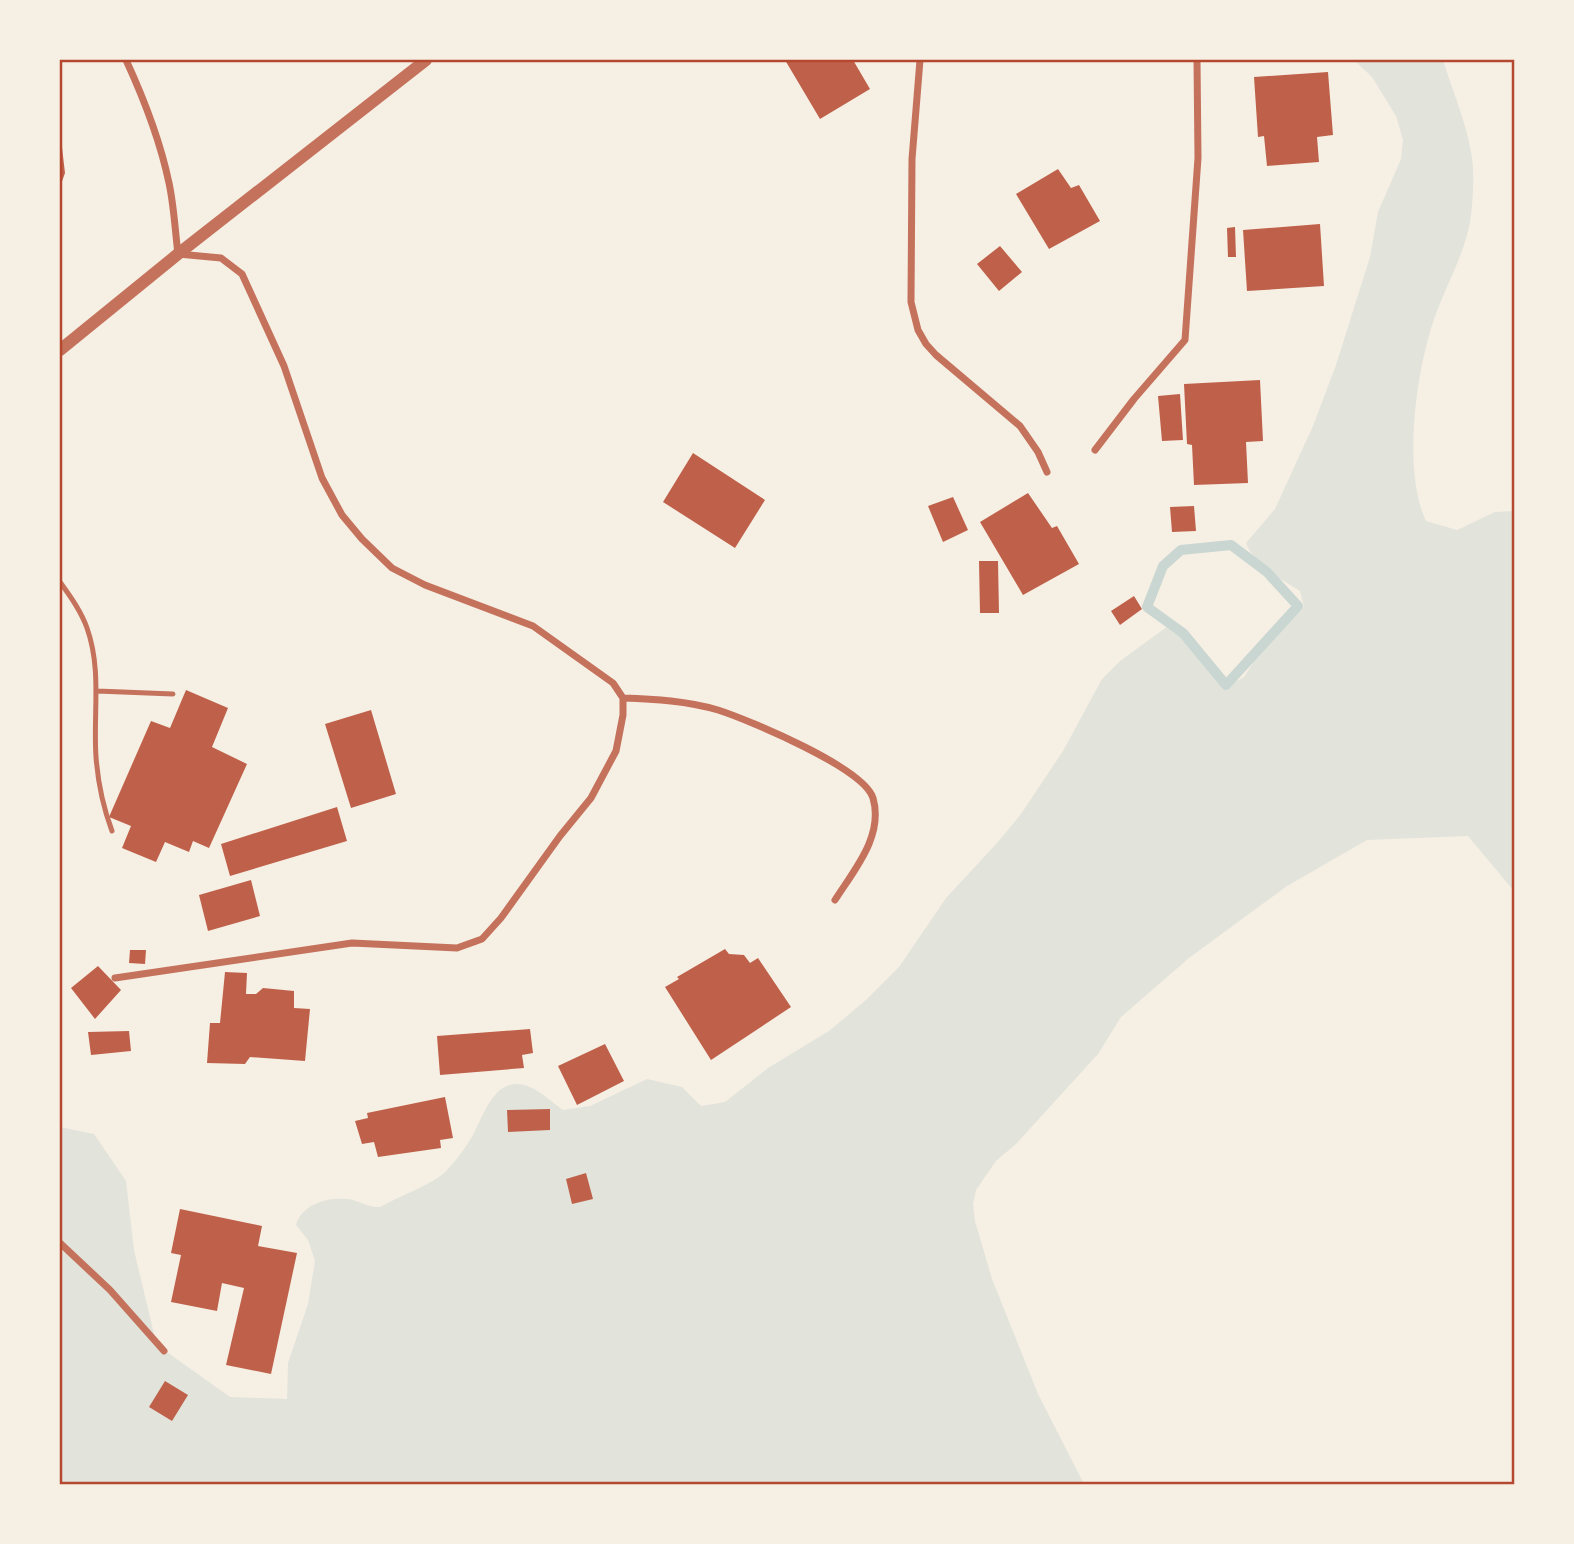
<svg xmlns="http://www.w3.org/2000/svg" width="1574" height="1544" font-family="Helvetica,sans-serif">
	<rect width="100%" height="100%" fill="#f6efe4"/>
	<path fill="#e2e4dc" d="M1354,60H1443C1452,90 1466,121 1471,152C1475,173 1473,195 1471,216C1467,247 1450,278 1439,306C1417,359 1401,469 1426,521L1457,530L1495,512L1514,511V891L1468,836L1367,840L1287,886L1189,958L1121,1017L1098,1054L1016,1144L996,1161L976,1190L973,1204L975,1221L992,1279L1038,1394L1084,1484H60V1127L94,1134L126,1181L134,1250L155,1338L164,1350L230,1397L287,1399L288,1363L308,1304L315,1261L308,1240L296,1225C302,1204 327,1197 347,1199C359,1200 368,1208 380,1207C398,1197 428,1186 443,1174C453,1165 466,1147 473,1135C485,1112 497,1071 532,1088C542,1093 553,1103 563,1110L590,1106L647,1079L682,1087L701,1106L725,1102L768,1068L829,1031L866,1000L899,967L946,898L997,843L1021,814L1063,751L1102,679L1120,661L1168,626L1186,635L1225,679L1235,682L1244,677L1262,649L1304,607L1300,591C1280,578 1255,567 1246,543L1275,509L1313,426L1336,365L1370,257L1378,212L1401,159L1403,140L1396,116L1372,77Z"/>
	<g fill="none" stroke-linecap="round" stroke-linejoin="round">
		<path stroke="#c9d6d2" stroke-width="10" d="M1231,545L1267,572L1298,606L1226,685L1183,633L1147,607L1163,566L1181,550Z"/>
	</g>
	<path fill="#bf614a" d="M785,60H853L870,89L820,119Z
		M1328,72L1333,135L1317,137L1319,162L1267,166L1264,136L1258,137L1254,77Z
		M61,139L65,173L60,187V140Z
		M1058,169L1071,188L1079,185L1100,221L1049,249L1016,194Z
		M1320,224L1324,286L1247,291L1243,230Z
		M1235,227L1236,257H1228L1227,228Z
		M1000,246L1022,272L999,291L977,264Z
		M1260,380L1263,441L1246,442L1248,483L1194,485L1192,445L1187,444L1184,384Z
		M1180,394L1183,440L1162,441L1158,396Z
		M693,453L765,500L735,548L663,502Z
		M1028,493L1052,528L1057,526L1079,564L1023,595L980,522Z
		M953,497L968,530L943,542L928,506Z
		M1194,506L1196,531L1172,532L1170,507Z
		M979,561H998L999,613H980Z
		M1134,596L1142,609L1120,625L1111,611Z
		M186,690L228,708L212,747L247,764L209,848L193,841L189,852L165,842L156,862L122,848L131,826L109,817L151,721L170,728Z
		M371,710L396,794L351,808L325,724Z
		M337,807L347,841L230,876L221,844Z
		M251,880L260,916L208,931L199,895Z
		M725,949L729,954L744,955L750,963L758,958L791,1007L711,1060L665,987L679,979L677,977Z
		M130,950H146L145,964L129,963Z
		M98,966L121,990L95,1019L71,988Z
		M225,972L247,973L246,994H256L263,988L294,991V1008L310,1009L305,1061L250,1057L245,1064L207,1063L210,1023H220Z
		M530,1029L533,1053L522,1055L524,1068L440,1075L437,1036Z
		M129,1031L131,1051L91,1055L88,1032Z
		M605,1044L624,1081L577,1105L558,1066Z
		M445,1097L453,1138L440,1140L441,1148L378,1157L374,1142L362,1144L355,1121L368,1118L367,1113Z
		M550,1109V1130L508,1132L507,1110Z
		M586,1173L593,1199L572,1204L566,1179Z
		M180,1209L262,1226L258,1246L297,1253L271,1374L226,1365L244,1288L222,1283L217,1311L171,1302L181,1255L171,1253Z
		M165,1381L188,1395L172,1421L149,1407Z"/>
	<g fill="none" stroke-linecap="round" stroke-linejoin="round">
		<path stroke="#c5725c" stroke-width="5" d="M60,582C70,596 81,611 87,628C102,670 93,714 96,757C98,783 103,807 112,831
			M97,691L173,694"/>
		<path stroke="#c5725c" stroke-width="7" d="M920,60L912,159L911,302L918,330L926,344L936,355L1020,426L1038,452L1047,472
			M1095,450L1134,399L1185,340L1198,158L1197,60
			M623,698C655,699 687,701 718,710C749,720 864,768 873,798C884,836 854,870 835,900
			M115,978L352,943L457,948L482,939L501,918L560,836L591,798L616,751L623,715V698L613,683L533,626L425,585L392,568L362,539L342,515L322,478L284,366L242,274L221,258L178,254C175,230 174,206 169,183C160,140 144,99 126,60
			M60,1243L110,1290L164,1351"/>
		<path stroke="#c5725c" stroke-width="12" d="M60,350L178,254L426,60"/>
	</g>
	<rect width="1574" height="1544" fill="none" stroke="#f6efe4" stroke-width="122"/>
	<rect x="61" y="61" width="1452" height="1422" fill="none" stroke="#b5482f" stroke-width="2.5"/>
</svg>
